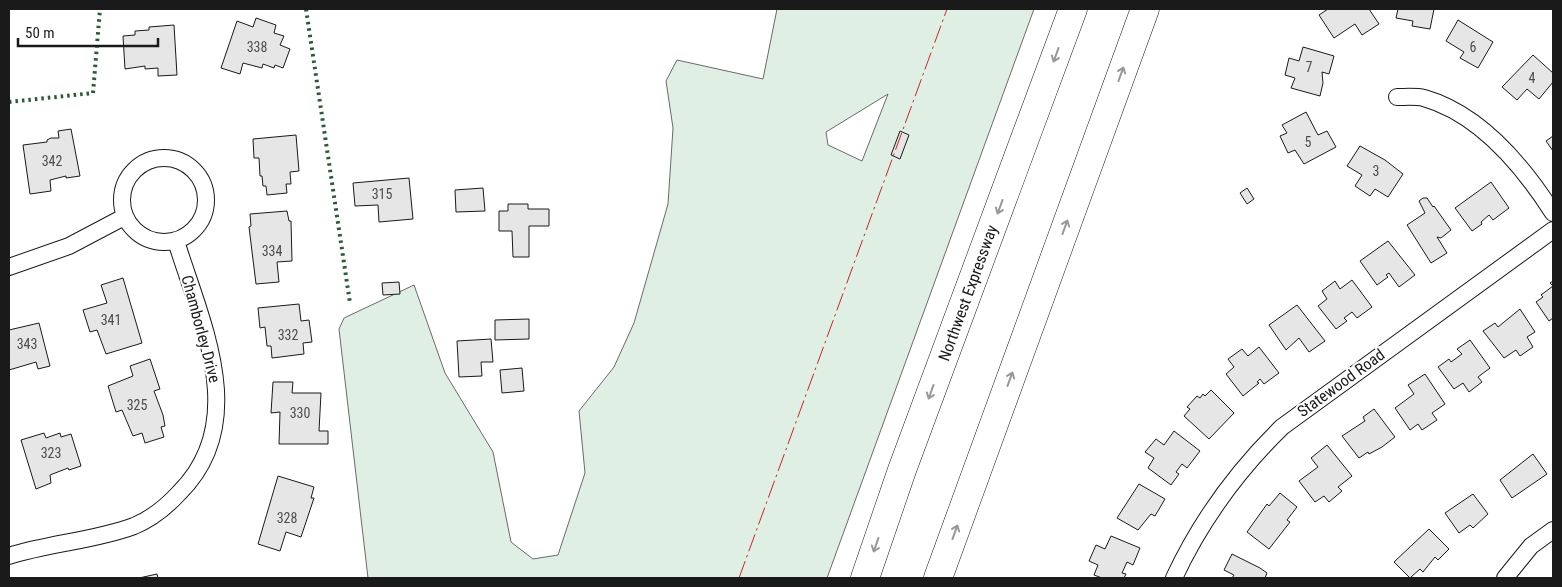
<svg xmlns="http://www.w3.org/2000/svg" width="1562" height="587" font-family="'Roboto Condensed',sans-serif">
	<rect width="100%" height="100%" fill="#fff"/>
	<path fill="#e0efe3" stroke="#6a6a6a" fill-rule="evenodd" d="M777,9H1034L827,578H368L339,329L344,318L414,285L445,373L493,452L511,542L533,559L558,555L585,473L579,411L614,367L634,323L668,204L673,128L666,81L677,60L763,79ZM888,94L862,161L828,145L826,132Z"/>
	<path fill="#e6e6e6" stroke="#1a1a1a" d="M1328,9H1369L1379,24L1362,35L1355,24L1334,38L1319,15Z
		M1398,9H1434L1430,29L1412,26L1413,21L1396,18Z
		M256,18L276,25L274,33L284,36L280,45L290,49L283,68L275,65L274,68L263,64L262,68L243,63L240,74L221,68L237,21L253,27Z
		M1458,20L1493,42L1478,68L1460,58L1464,52L1446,41Z
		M174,25L177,75L158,76V68L145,69V66L125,69L123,36L135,35V31L149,30V27Z
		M1303,47L1334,56L1329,74L1322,72L1323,83L1320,96L1291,88L1295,78L1285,75L1289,58L1299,61Z
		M1533,55L1553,73V82L1539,99L1527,89L1517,100L1502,87Z
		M1306,112L1318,135L1327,131L1336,147L1304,164L1295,150L1288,153L1280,136L1287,133L1282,125Z
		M71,129L80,176L66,178V176L50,180L51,191L30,194L23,145L47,142V140L51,138H59L58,131Z
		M900,131L909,135L900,159L891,155Z
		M296,135L299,171L290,172L291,184H286L287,193L267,195L266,186H263L262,176H260L259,158H254L253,139Z
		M1553,136V151L1546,141Z
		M1360,146L1385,160L1403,174L1388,197L1375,189L1370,196L1355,186L1362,175L1347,166Z
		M409,178L413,219L379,222L378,205L355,206L353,183Z
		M1491,182L1509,208L1493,220L1489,215L1481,222L1482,224L1472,231L1455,208Z
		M483,188L485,211L456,212L455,190Z
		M1247,188L1254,199L1247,204L1240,193Z
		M1423,198H1427L1433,207L1434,206L1451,230L1441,238L1437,237L1447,253L1431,263L1407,225L1425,213L1419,201Z
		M508,204H528V209H549V226H529V257H513L512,231H499V211H508Z
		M287,211L289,221H291L292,261L277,262L279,282L256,284L249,227L251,226L250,214Z
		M1388,241L1415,275L1399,287L1389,273L1386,275L1388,277L1377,285L1360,261Z
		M123,278L142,343L106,354L97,330L90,332L83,310L107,303L101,285Z
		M1352,280L1372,307L1357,318L1352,312L1344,318L1347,321L1336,329L1318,306L1327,299L1322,291L1335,281L1340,289Z
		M1553,281V318L1549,321L1536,302L1543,297L1541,295L1553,286L1550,283Z
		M399,282L400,294L383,295L382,283Z
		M299,304L301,321L309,320L312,342L303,343L304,354L272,358L271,346H267L265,327L260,328L258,308Z
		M1297,305L1325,341L1309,352L1299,338L1286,350L1269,325Z
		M1520,309L1535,332L1527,337L1533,347L1520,356L1516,350L1504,358L1483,331L1495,323L1498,327Z
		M529,319V339L495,340V320Z
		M39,323L50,366L38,369L36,362L9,370V330Z
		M491,339L493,362H481L482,376L459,377L457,341Z
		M1470,340L1490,368L1478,377L1482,382L1469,392L1463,383L1454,389L1438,367L1449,359L1451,362L1462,354L1457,349Z
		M1259,347L1279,373L1264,384L1260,379L1257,382L1259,383L1243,396L1226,374L1234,367L1228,359L1242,349L1248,356Z
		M150,359L160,389L154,391L163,415L165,426L161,427L164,437L145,443L142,433L133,436L122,410L116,412L108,386L133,376L130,366Z
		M522,368L524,391L502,393L500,370Z
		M1425,374L1445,404L1432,413L1437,420L1422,430L1418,424L1410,430L1395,408L1414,394L1408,385Z
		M273,382H293L292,393H321L319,431H328V444H279L280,412L271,413Z
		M1211,390L1234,413L1209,439L1184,416L1190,409L1187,407L1197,396L1200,398L1203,394L1205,396Z
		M1374,409L1395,437L1382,447L1369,454L1368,452L1359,458L1342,436L1365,421L1363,417Z
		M1174,431L1200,451L1187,468L1182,464L1176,472L1179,474L1171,485L1148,468L1154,458L1145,452L1156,439L1164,445Z
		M44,433L46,438L60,433L61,437L71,434L81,466L69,470L68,468L50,475L51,483L36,489L21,440Z
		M1327,445L1352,476L1338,487L1342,491L1329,502L1324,496L1315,502L1299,481L1318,467L1311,458Z
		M1533,454L1547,474L1512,498L1500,480Z
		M278,476L314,487L311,498H314L301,537L286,532L280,551L258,544Z
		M1139,484L1165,499L1155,516L1151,514L1138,530L1117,518Z
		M1280,493L1297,507L1287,520L1290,522L1269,549L1247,532L1267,504L1269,506Z
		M1473,494L1488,514L1473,528L1470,525L1459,533L1445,513Z
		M1429,529L1449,549L1438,560L1435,557L1423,572L1420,569L1410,578L1394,562Z
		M1111,536L1140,548L1133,565L1127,562L1122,573L1126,574L1124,578H1102L1094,575L1098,565L1089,561L1096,545L1105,549Z
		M1232,554L1260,568L1267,573L1265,578H1232L1234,575L1224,570Z
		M157,574L158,578H139Z"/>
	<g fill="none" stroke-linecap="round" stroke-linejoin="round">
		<g stroke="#1a1a1a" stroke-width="18">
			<path id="minor" d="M1397,97C1405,97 1416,96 1424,98C1480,114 1523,166 1553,213
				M122 200a42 42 0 1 1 84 0a42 42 0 1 1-84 0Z
				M9,267L69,246L124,217
				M9,556C49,543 94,541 134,526C151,519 167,506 179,493C251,422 201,322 176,241
				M1174,578C1201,520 1236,472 1282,427L1553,230
				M1505,578L1531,546L1553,530"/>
		</g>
		<g stroke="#1a1a1a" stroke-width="29">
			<path id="motorway" d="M865,578L902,470L1073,9
				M938,578L1145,9"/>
		</g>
		<use href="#minor" stroke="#fff" stroke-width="16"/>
		<use href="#motorway" stroke="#fff" stroke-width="28"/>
		<path stroke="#2b5a34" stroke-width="4" stroke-dasharray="2.5 4" stroke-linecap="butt" d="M306,9L350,303
			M9,102L93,93L100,9"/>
		<path stroke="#c62828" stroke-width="1" stroke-dasharray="18 4 2.5 4" stroke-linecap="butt" d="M739,578L947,9"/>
	</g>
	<defs><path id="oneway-shaft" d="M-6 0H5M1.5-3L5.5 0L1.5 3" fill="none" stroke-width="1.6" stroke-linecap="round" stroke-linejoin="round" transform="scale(1.25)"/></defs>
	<g stroke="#989898">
		<use href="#oneway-shaft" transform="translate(1056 55) rotate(110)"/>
		<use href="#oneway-shaft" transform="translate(1121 74) rotate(-70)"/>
		<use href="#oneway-shaft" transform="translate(1000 207) rotate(110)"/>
		<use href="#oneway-shaft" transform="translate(1065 227) rotate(-70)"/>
		<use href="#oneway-shaft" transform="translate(1010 379) rotate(-70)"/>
		<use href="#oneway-shaft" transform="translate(931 392) rotate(110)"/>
		<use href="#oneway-shaft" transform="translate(955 532) rotate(-70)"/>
		<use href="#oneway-shaft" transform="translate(876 545) rotate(109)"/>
	</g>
	<g text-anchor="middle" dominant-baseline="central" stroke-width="4" stroke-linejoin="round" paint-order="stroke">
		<g font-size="14" fill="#4d4d4d">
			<text x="257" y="47">338</text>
			<text x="1473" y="47">6</text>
			<text x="1309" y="67">7</text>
			<text x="1532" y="78">4</text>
			<text x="1308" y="142">5</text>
			<text x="52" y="161">342</text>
			<text x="1376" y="171">3</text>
			<text x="382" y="194">315</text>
			<text x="272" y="251">334</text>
			<text x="111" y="320">341</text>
			<text x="288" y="335">332</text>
			<text x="27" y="344">343</text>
			<text x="137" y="405">325</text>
			<text x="300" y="413">330</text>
			<text x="51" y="453">323</text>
			<text x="287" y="518">328</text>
		</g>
		<g font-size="16" fill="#1a1a1a" stroke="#fff">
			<text transform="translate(968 293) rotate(-70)">Northwest Expressway</text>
			<text transform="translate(201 329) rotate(75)">Chamborley Drive</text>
			<text transform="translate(1341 383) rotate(-36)">Statewood Road</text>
		</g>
	</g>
	<rect width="1562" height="587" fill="none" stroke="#1a1a1a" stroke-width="20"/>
	<path d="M18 38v8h140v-8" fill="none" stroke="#1a1a1a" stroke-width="2.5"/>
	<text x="25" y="38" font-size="15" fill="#1a1a1a" stroke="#ffffff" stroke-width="4" paint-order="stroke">50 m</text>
</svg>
